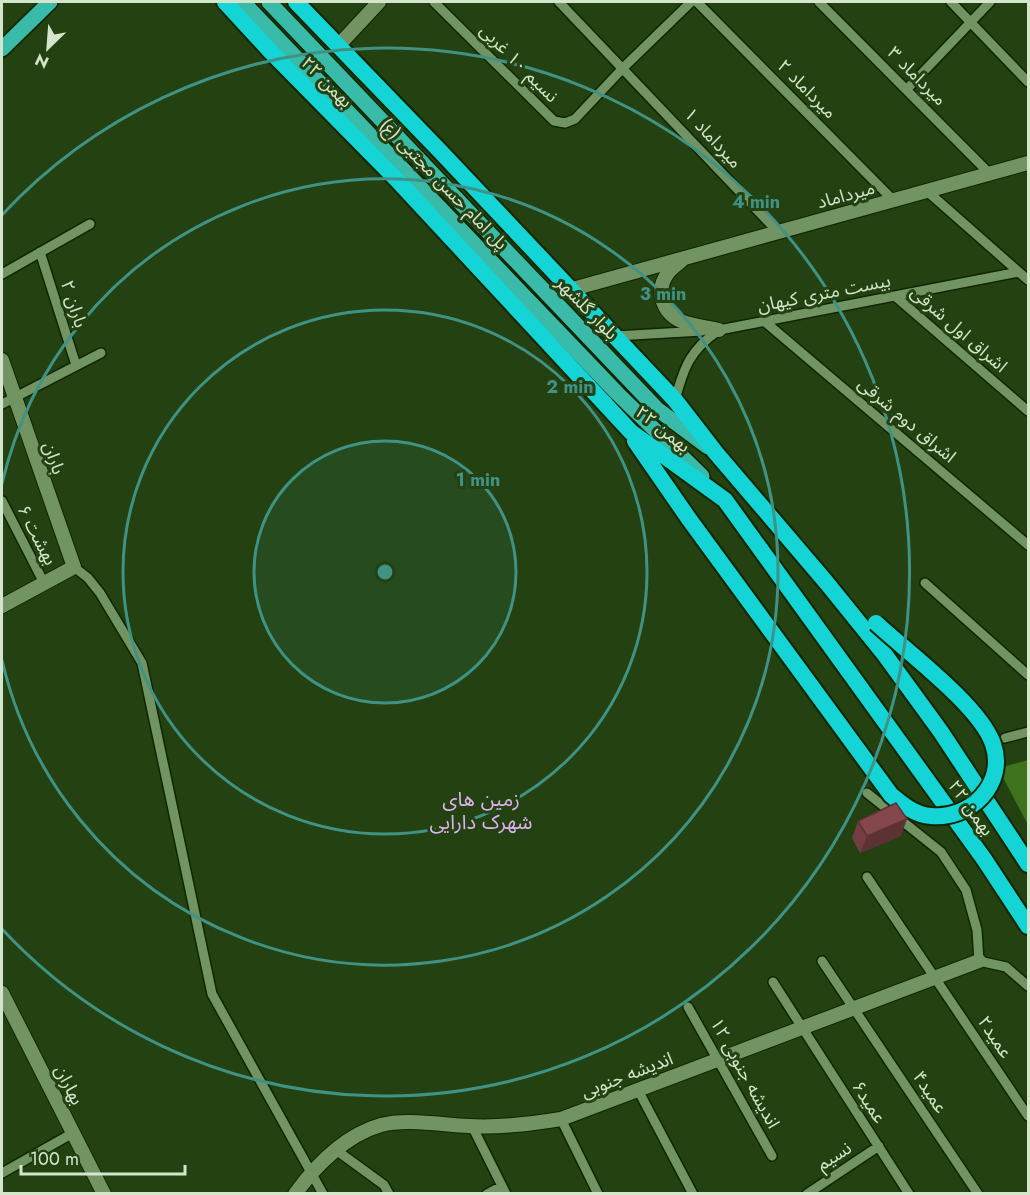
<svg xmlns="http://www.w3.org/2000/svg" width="1030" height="1195" font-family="Jost,'Noto Sans Arabic',sans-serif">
	<rect width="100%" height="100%" fill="#234111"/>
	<path fill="#3e721d" d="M1028,760V825L998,768Z"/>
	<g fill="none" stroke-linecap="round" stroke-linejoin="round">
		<g stroke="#0f2602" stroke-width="12">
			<path id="street" d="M434,2L554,121L565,123L575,119L623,68L691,2
				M559,2L778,232
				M697,2L894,201
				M819,2L990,174
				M951,2L1028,82
				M907,89L990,2
				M928,192L1028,280
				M40,252L76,365
				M2,274L90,224
				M895,296L1028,411
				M764,321L1028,545
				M615,336L702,331
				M675,400C684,367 690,350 719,330L1019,272
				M2,404L101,353
				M2,501L44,583
				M74,567L88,578L100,593L142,663L212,994L323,1194
				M925,583L1028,675
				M1005,738L1028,732
				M867,793L941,852L966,890L977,930L979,961L1006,967L1028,986
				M867,877L1028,1116
				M822,961L978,1194
				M773,982L909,1194
				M688,1007L772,1156
				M638,1090L693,1194
				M561,1119L598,1194
				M472,1126L506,1194
				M336,1150L384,1185L389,1194
				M2,1173L73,1133
				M487,1194L502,1186
				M807,1194L879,1146"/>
		</g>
		<g stroke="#0f2602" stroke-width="16">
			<path id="secondary" d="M338,46L379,2
				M682,260C678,264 671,268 668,273C655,290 662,312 681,321C692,326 707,327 719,330
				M569,290L1028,163
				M2,360L74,567L2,606
				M2,993L104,1194
				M295,1194C316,1165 346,1135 381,1125C406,1118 443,1125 469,1126C500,1128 530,1124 561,1119L979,961"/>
		</g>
		<g stroke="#0f2602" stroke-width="18">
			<path id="primary" d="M243,2L617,393L702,476
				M269,2L657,409L708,447
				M2,49L50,2"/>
		</g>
		<g stroke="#0f2602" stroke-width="20">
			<path id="highway" d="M225,2L271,52L399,182L631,432L725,500L984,859L1028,926
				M296,2L439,150L675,400L716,453L826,582L885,655L941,732L1028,864
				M635,441L689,519"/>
		</g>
		<use href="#street" stroke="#729462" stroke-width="9"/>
		<use href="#secondary" stroke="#729462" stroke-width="14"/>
		<use href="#primary" stroke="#3abaa8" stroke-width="15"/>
		<use href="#highway" stroke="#14d4d6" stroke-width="16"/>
		<g stroke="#0f2602" stroke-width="20" stroke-linecap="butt">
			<path id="highway-bridge" d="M689,519L891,795C903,805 915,815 931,816C970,820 1007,784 993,744C980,706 907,652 876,623"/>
		</g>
		<use href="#highway-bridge" stroke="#14d4d6" stroke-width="16"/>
	</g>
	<path fill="#723e41" d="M858,821L901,836L860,853L852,838Z"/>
	<path fill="#5c3235" d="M907,819L901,836L860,853L867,836Z"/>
	<path fill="#84484c" stroke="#5c3235" stroke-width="1.5" d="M896,803L907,819L867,836L858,821Z"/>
	<circle cx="385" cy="572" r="131" fill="#409285" fill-opacity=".12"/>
	<g fill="none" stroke="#409285" stroke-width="3">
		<circle cx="385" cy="572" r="131"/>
		<circle cx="385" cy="572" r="262"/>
		<path d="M2 484A393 393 0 1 1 2 660"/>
		<path d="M2 215A524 524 0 1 1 2 929"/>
	</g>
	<g text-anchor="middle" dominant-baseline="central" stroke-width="6" stroke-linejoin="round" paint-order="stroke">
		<g font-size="18" fill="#d3e6cb" stroke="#234111">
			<text transform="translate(519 63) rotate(45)">نسیم ۱۰ غربی</text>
			<text transform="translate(917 76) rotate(45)">میرداماد ۳</text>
			<text transform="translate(327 82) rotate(45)">۲۲ بهمن</text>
			<text transform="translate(807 89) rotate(45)">میرداماد ۲</text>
			<text transform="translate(713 138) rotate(47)">میرداماد ۱</text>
			<text transform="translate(444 184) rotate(46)">پل امام حسن مجتبی (ع)</text>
			<text transform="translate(846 195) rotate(-15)">میرداماد</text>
			<text transform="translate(824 293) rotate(-11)">بیست متری کیهان</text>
			<text transform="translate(74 304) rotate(72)">باران ۲</text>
			<text transform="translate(587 308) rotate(46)">بلوار گلشهر</text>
			<text transform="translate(959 329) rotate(41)">اشراق اول شرقی</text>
			<text transform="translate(907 420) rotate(40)">اشراق دوم شرقی</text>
			<text transform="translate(663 429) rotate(38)">۲۲ بهمن</text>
			<text transform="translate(54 458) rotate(71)">باران</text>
			<text transform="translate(37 535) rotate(63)">بهشت ۶</text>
			<text transform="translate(971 808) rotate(54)">۲۲ بهمن</text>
			<text transform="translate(995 1037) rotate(56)">عمید۲</text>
			<text transform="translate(745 1073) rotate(61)">اندیشه جنوبی ۱۲</text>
			<text transform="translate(627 1075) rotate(-21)">اندیشه جنوبی</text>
			<text transform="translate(69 1085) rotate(63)">بهاران</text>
			<text transform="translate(930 1092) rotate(56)">عمید۴</text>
			<text transform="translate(869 1102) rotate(57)">عمید۶</text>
			<text transform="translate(834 1156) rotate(-33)">نسیم</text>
		</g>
		<g font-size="20" fill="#deb1f1" stroke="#234111">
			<text x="481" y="799">زمین های<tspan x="481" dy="23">شهرک دارایی</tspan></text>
		</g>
	</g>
	<circle cx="385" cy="572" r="9" fill="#409285" stroke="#234111" stroke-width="3"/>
	<g font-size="18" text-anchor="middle" font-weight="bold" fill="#409285" stroke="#234111" stroke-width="6" stroke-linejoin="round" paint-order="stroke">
		<text x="756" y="208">4 min</text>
		<text x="663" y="300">3 min</text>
		<text x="570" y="393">2 min</text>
		<text x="478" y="486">1 min</text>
	</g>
	<rect width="1030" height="1195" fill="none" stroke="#d3e6cb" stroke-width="6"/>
	<g transform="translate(48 48) rotate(205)" stroke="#234111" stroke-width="4.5" paint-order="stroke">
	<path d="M0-4.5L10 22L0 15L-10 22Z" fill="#d3e6cb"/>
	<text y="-9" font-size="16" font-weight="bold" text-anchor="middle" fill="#d3e6cb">N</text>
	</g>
	<path d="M21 1165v9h164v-9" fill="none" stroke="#d3e6cb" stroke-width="3"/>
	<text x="30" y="1165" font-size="18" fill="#d3e6cb" stroke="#234111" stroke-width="4.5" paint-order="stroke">100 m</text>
</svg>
